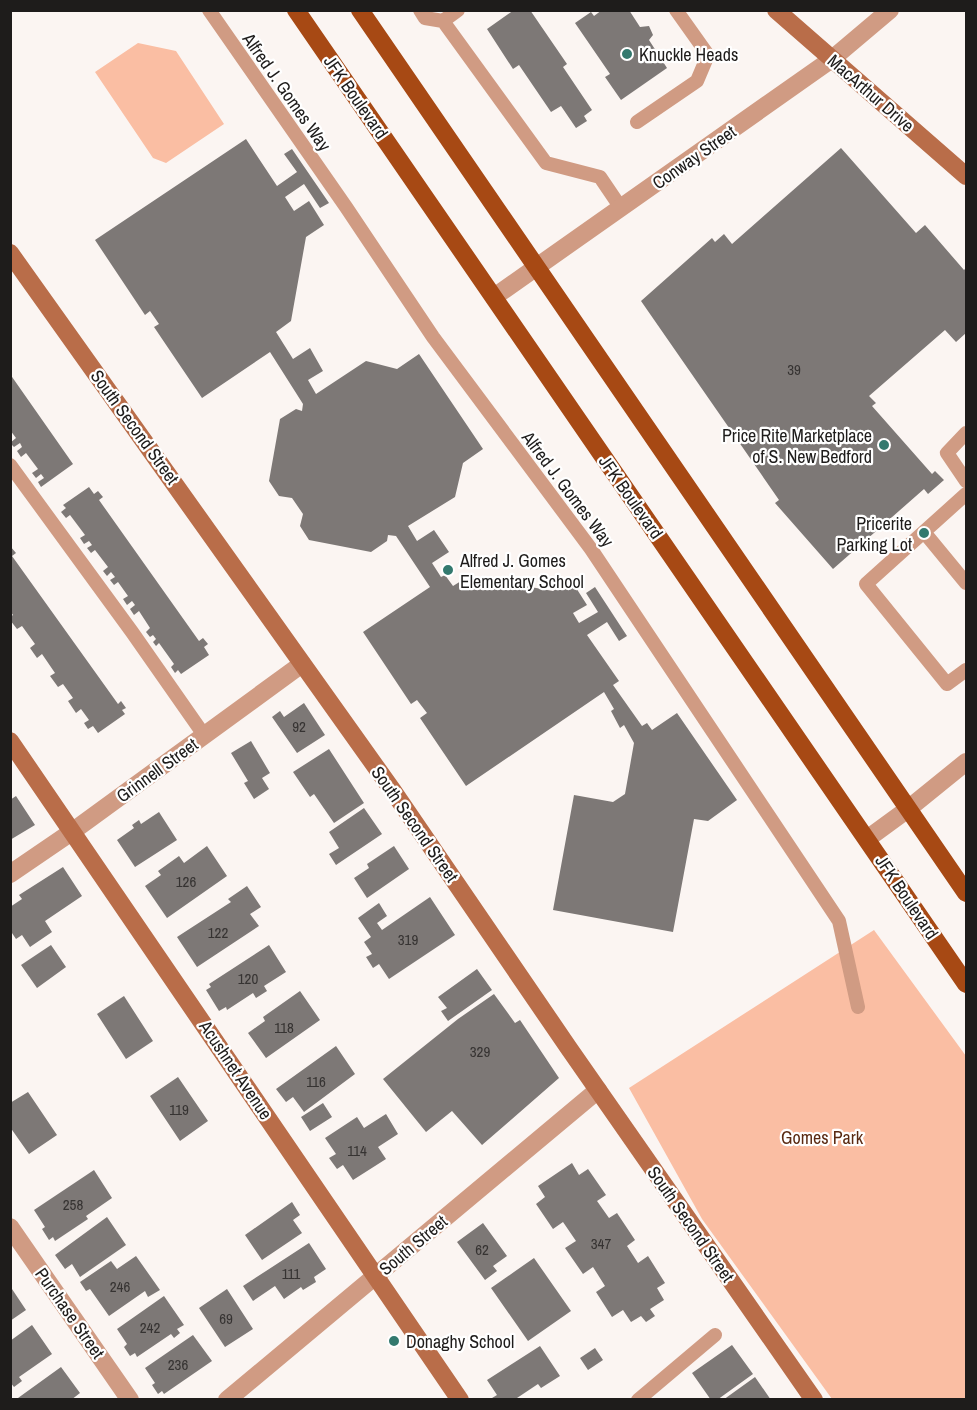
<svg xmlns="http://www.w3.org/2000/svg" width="977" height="1410" font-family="'Archivo Narrow',sans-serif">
	<rect width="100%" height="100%" fill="#fbf5f2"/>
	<path fill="#fabea3" d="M138,43L176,51L224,124L166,163L153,158L95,72Z
		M874,930L966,1056V1399H832L702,1219L629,1088Z"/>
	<path fill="#7d7876" d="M514,10H530L567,64L563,67L592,110L584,116L587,121L576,128L561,106L551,112L519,65L513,69L487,29Z
		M602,10H629L640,27L649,26L653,35L649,40L667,68L621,100L605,77L610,74L575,23L591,12L594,16Z
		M246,139L277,186L297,172L284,154L292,149L329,203L320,208L304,184L285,197L294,211L309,201L324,225L306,237L291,321L276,332L293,359L310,348L323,371L308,380L316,394L366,361L397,369L419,354L483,449L463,463L455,497L408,526L417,541L434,530L449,552L432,563L441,577L445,575L453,586L469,576L553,591L571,580L587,605L573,613L579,623L598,612L586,593L595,587L627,636L619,641L607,622L587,635L619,681L613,685L642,726L647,723L652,730L677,713L737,800L708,821L694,819L673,932L553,910L574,795L613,802L625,794L634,743L624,725L620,728L611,711L614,709L604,692L466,786L420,718L427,713L417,700L411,704L363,632L430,587L396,536L388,535L387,541L371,552L309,540L300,526L303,514L292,498L279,496L269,481L280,419L296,409L302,411L303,404L270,352L202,398L154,327L159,324L150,311L145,315L95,240Z
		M841,148L916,233L925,225L964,270L966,268V333L956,342L945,330L869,396L876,403L872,406L932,474L935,471L944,480L928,494L924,489L833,569L775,503L779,500L641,301L712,238L715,242L724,234L732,244Z
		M10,374L73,464L41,487L38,482L44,478L41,474L36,478L32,473L38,469L26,453L21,457L17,451L22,447L20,443L14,447L10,443L16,438L10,430Z
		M89,487L94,494L98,491L103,497L99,500L199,641L203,638L208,644L204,647L209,655L181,674L178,670L175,673L171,667L174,664L159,643L156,646L153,642L156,639L153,635L150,637L146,632L150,628L139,611L134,615L130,609L135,605L132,601L127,605L123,599L128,596L118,582L114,585L110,580L115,577L111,572L107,576L103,571L108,567L95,550L91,553L87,548L92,545L89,541L84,544L80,538L85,535L70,515L66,518L61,512L66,508L63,505Z
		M10,546L16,553L12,556L118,704L121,701L126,708L122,710L125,714L98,733L93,726L88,729L84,723L89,720L81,709L76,713L68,701L73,698L63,684L58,687L50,676L55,673L42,654L37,658L30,648L35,644L22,626L17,629L10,620V617L13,615L10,611Z
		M304,703L325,735L297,753L272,717L280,711L284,717Z
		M251,741L270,773L262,778L269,789L254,799L244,783L248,781L231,753Z
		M329,749L364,803L334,823L314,794L310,797L293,772Z
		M16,796L35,825L10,840V800Z
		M364,808L382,834L336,865L329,854L339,848L329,832Z
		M159,812L177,840L135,867L117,840L134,828L132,825L139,820L141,824Z
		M207,846L227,876L167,918L145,886L161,875L158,871L179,856L184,863Z
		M394,846L409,869L367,898L354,878L369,868L367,864Z
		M63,867L82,896L45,921L52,932L30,947L22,935L16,939L10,930V907L22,899L19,895Z
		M247,886L261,907L250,914L259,926L197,967L177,937L231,902L228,899Z
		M430,897L455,935L389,979L379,964L373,968L366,957L372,954L364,942L371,937L358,918L379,903L387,916L377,923L382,930Z
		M51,945L66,967L37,988L21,965Z
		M269,945L286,972L264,986L267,991L256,998L253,993L227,1010L226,1007L219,1011L206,990L211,987L209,984Z
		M477,969L492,990L448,1021L441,1011L447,1008L438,997Z
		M300,991L320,1020L266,1058L248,1033L265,1021L263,1017Z
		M494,994L515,1023L520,1020L559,1078L482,1145L452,1111L426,1132L383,1079L458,1019Z
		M124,996L153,1041L126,1059L97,1014Z
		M336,1046L355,1074L304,1112L293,1097L286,1102L276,1089Z
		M178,1077L208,1121L180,1141L150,1096Z
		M28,1092L57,1135L29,1154L10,1127V1103Z
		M323,1103L332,1117L310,1131L301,1117Z
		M386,1114L398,1134L378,1147L386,1159L353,1180L343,1165L337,1169L329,1158L336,1154L325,1138L357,1117L364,1128Z
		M572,1163L579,1175L588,1169L606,1195L597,1201L609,1218L617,1213L635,1240L627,1246L638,1263L648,1256L665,1283L657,1288L664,1300L650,1309L655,1316L646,1322L641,1316L631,1322L623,1310L612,1317L596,1292L605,1286L593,1267L583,1274L565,1248L576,1241L563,1222L553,1229L536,1204L545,1197L538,1186Z
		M94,1170L112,1198L86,1216L88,1219L55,1241L53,1237L49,1240L42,1229L45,1227L34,1210Z
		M292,1202L300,1215L293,1220L302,1233L262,1260L245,1235Z
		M107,1217L126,1245L80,1277L72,1264L65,1269L55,1255Z
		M483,1223L507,1256L493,1266L497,1271L485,1280L457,1242Z
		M309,1243L326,1269L314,1277L316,1282L303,1290L301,1287L284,1299L275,1286L253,1301L243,1286Z
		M136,1256L160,1290L148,1297L145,1291L109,1316L90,1289L86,1291L80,1282L111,1261L117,1269Z
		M534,1258L571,1311L528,1341L491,1288Z
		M10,1286L26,1310L10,1321Z
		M227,1289L253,1329L225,1347L199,1308Z
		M164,1296L184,1325L177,1329L180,1333L174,1338L171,1334L137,1357L135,1353L130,1356L124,1347L127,1344L117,1329Z
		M32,1325L52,1354L19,1377L22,1381L14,1387L10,1382V1341Z
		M193,1335L212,1361L164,1394L162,1391L158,1394L152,1385L155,1383L145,1368Z
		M732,1345L753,1374L717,1400H711L692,1373Z
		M540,1346L560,1376L541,1388L538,1384L514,1400H493L492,1398L497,1395L487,1380Z
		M595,1348L603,1360L588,1370L580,1358Z
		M61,1367L80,1393L71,1400H19L18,1398Z
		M755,1377L771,1400H723Z"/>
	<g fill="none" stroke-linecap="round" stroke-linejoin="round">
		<path stroke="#d09b83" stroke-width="14" d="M209,10L346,207L433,337L591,549L839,921L858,1007
			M420,10L425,18L443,21L458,10
			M443,21L546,163L600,177L621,208
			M637,122L697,81L708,55L676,10
			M966,433L947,453L966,481
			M10,465L132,632L204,735
			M966,494L866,584L947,684L966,670
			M924,532L966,583
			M638,1400L715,1335"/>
		<path stroke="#d09b83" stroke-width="18" d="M494,297L832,59L890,10
			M867,839L908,809L966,762
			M10,874L73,831L302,664
			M10,1227L130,1400
			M227,1400L598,1090"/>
		<path stroke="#b96d49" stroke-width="18" d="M776,10L966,176
			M10,253L393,791L568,1047L814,1400
			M10,741L460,1400"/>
		<path stroke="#a74914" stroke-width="18" d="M296,10L966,984
			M360,10L966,893"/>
	</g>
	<g fill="#33796e" stroke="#fff" stroke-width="2">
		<circle cx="627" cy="54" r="6"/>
		<circle cx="884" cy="445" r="6"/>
		<circle cx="924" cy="533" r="6"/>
		<circle cx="448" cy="570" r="6"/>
		<circle cx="394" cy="1341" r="6"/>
	</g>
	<g text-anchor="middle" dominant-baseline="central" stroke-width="4.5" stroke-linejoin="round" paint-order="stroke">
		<g font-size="15" fill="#363332">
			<text x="794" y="369">39</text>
			<text x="299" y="726">92</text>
			<text x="186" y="881">126</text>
			<text x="218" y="932">122</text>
			<text x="408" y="939">319</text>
			<text x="248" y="978">120</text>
			<text x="284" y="1027">118</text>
			<text x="480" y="1051">329</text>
			<text x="316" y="1081">116</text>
			<text x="179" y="1109">119</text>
			<text x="357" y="1150">114</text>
			<text x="73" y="1204">258</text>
			<text x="601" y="1243">347</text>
			<text x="482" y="1249">62</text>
			<text x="291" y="1273">111</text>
			<text x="120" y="1286">246</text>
			<text x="226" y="1318">69</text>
			<text x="150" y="1327">242</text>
			<text x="178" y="1364">236</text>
		</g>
		<g font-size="18" fill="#1e1c1b" stroke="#fff" text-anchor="start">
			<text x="639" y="54">Knuckle Heads</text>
			<text x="872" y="435" text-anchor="end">Price Rite Marketplace<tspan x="872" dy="21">of S. New Bedford</tspan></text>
			<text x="912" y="523" text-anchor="end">Pricerite<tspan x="912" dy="21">Parking Lot</tspan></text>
			<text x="460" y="560">Alfred J. Gomes<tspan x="460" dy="21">Elementary School</tspan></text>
			<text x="406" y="1341">Donaghy School</text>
		</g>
		<g font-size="18" fill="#1e1c1b" stroke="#fff">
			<text transform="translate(287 92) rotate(55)">Alfred J. Gomes Way</text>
			<text transform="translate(871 93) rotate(41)">MacArthur Drive</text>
			<text transform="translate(356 97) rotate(55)">JFK Boulevard</text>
			<text transform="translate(694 157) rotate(-35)">Conway Street</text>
			<text transform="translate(135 427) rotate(54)">South Second Street</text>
			<text transform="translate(568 489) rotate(53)">Alfred J. Gomes Way</text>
			<text transform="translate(631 497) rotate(55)">JFK Boulevard</text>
			<text transform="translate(157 770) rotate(-36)">Grinnell Street</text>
			<text transform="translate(415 824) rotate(55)">South Second Street</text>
			<text transform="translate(907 897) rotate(56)">JFK Boulevard</text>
			<text transform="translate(236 1070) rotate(56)">Acushnet Avenue</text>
			<text transform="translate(691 1224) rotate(55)">South Second Street</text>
			<text transform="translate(413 1245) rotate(-40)">South Street</text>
			<text transform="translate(70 1313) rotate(55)">Purchase Street</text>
		</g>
		<g font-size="18" fill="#5a2a12" stroke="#fff">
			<text x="822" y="1137">Gomes Park</text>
		</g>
	</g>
	<rect width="977" height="1410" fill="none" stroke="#1e1c1b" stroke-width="24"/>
</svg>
